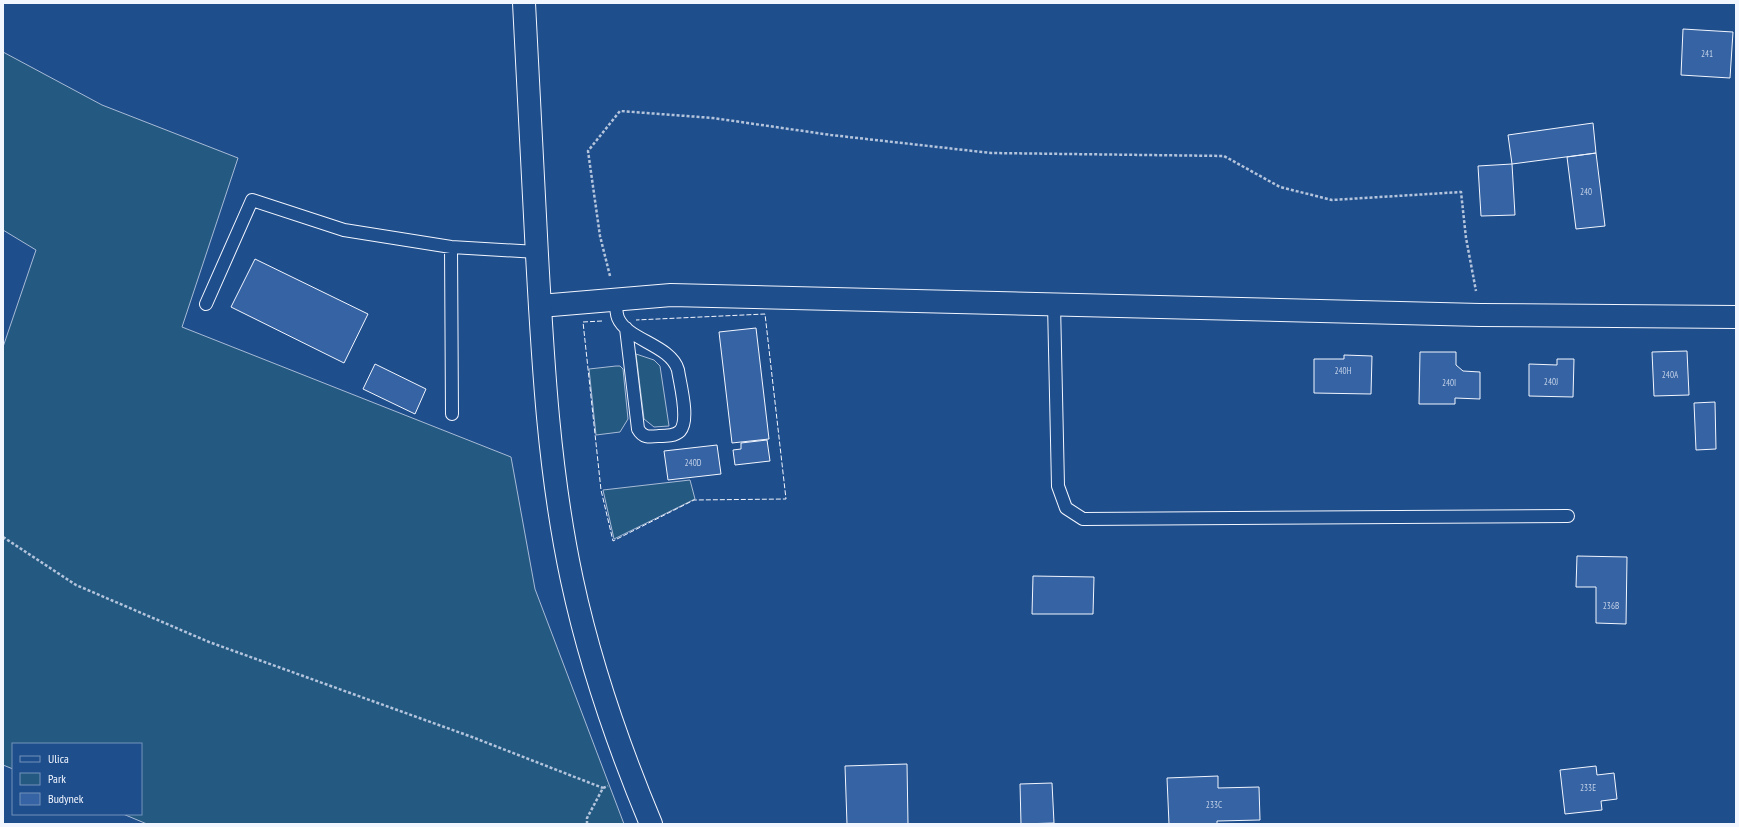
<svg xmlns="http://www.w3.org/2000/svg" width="1739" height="827" font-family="'PT Sans Narrow',sans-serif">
	<rect width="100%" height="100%" fill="#1f4e8c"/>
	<path fill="#245a82" stroke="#a8bbd7" d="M3,52L102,105L238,158L182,327L511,457L535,589L624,824H147L123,814H141V744H13V769L3,765V347L36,250L3,230Z
		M636,354L654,360L660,366L669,426L654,427L644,419Z
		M616,366H620L623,369L628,419L620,432L596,435L589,369Z
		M690,480L695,499L614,539L603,490Z"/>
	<path fill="#3563a3" stroke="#f2f6ff" d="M1683,29L1733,32L1730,78L1681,75Z
		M1593,123L1596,153L1512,164L1508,135Z
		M1596,153L1605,226L1576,229L1567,157Z
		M1512,164L1515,215L1481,216L1478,166Z
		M255,259L368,314L344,363L231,307Z
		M756,328L769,439L732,443L719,332Z
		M1687,351L1689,395L1654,396L1652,352Z
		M1420,352H1456V365L1463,371L1480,372V399L1455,398V404H1419Z
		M1344,355L1372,356L1371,394L1314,393V359H1344Z
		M1557,359H1574L1573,397L1529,396V364L1557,365Z
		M375,364L426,389L415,414L363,389Z
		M1715,402L1716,449L1696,450L1694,403Z
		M767,440L770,461L735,465L733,450L741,449V443Z
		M717,445L721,474L668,480L664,451Z
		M1577,556L1627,557L1626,624L1596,623V587H1576Z
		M1033,576L1094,577L1093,614H1032Z
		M907,764L908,824H847L845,766Z
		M1596,766L1597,775L1614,773L1617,799L1601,801L1602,810L1565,814L1560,770Z
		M1218,776V788L1259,787L1260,820L1217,821V824H1169L1167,778Z
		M1052,783L1054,823L1021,824L1020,784Z"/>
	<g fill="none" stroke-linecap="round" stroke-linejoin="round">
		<g stroke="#f2f6ff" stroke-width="14">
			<path id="service" d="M451,247L452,414
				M616,300C616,306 616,313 618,318C627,340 671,345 678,370C680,384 690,420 680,431C675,436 666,436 659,436C649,437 643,438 638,429L626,328
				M206,304L252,200L344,230L451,247L537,252
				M1054,304L1058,486L1066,508L1083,519L1568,516"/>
		</g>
		<g stroke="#f2f6ff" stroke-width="24">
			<path id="minor" d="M540,306L671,295L1480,315L1736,317"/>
		</g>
		<g stroke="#f2f6ff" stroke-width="24">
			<path id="primary" d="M524,3C528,87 533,171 537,255C543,364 549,473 572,580C590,664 618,745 651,824"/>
		</g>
		<path stroke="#b3c4dc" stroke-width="2.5" stroke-dasharray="3 2" stroke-linecap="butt" d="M610,276L600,236L588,151L620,111L713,118L831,135L991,153L1224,156L1280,187L1332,200L1461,192L1466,238L1476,291
			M3,537L76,585L209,642L472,737L603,788
			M587,824V818L603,788L608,786"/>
		<use href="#service" stroke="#1f4e8c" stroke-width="12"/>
		<use href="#minor" stroke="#1f4e8c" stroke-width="22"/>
		<use href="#primary" stroke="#1f4e8c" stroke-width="22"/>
		<path stroke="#f2f6ff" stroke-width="1" stroke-dasharray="5 2" stroke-linecap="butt" d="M602,321L583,322L601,490L613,541L694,500L786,499L765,314L636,320"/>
	</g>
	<g text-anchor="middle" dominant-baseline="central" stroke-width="3" stroke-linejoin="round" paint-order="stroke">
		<g font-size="9" fill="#c3d1e8">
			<text x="1707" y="53">241</text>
			<text x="1586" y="191">240</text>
			<text x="1343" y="370">240H</text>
			<text x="1670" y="374">240A</text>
			<text x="1551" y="381">240J</text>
			<text x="1449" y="382">240I</text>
			<text x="693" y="462">240D</text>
			<text x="1611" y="605">236B</text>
			<text x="1588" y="787">233E</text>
			<text x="1214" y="804">233C</text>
		</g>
	</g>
	<rect width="1739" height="827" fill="none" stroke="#f2f6ff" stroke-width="8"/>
	<rect x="12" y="743" width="130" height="72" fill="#1f4e8c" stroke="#7391ba"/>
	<rect x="20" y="756" width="20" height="6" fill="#1f4e8c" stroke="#7391ba"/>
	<text x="48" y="763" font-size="12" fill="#f2f6ff">Ulica</text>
	<rect x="20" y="773" width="20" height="12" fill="#245a82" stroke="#7391ba"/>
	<text x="48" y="783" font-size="12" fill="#f2f6ff">Park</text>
	<rect x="20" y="793" width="20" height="12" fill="#3563a3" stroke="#7391ba"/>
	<text x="48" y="803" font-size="12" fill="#f2f6ff">Budynek</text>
</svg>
